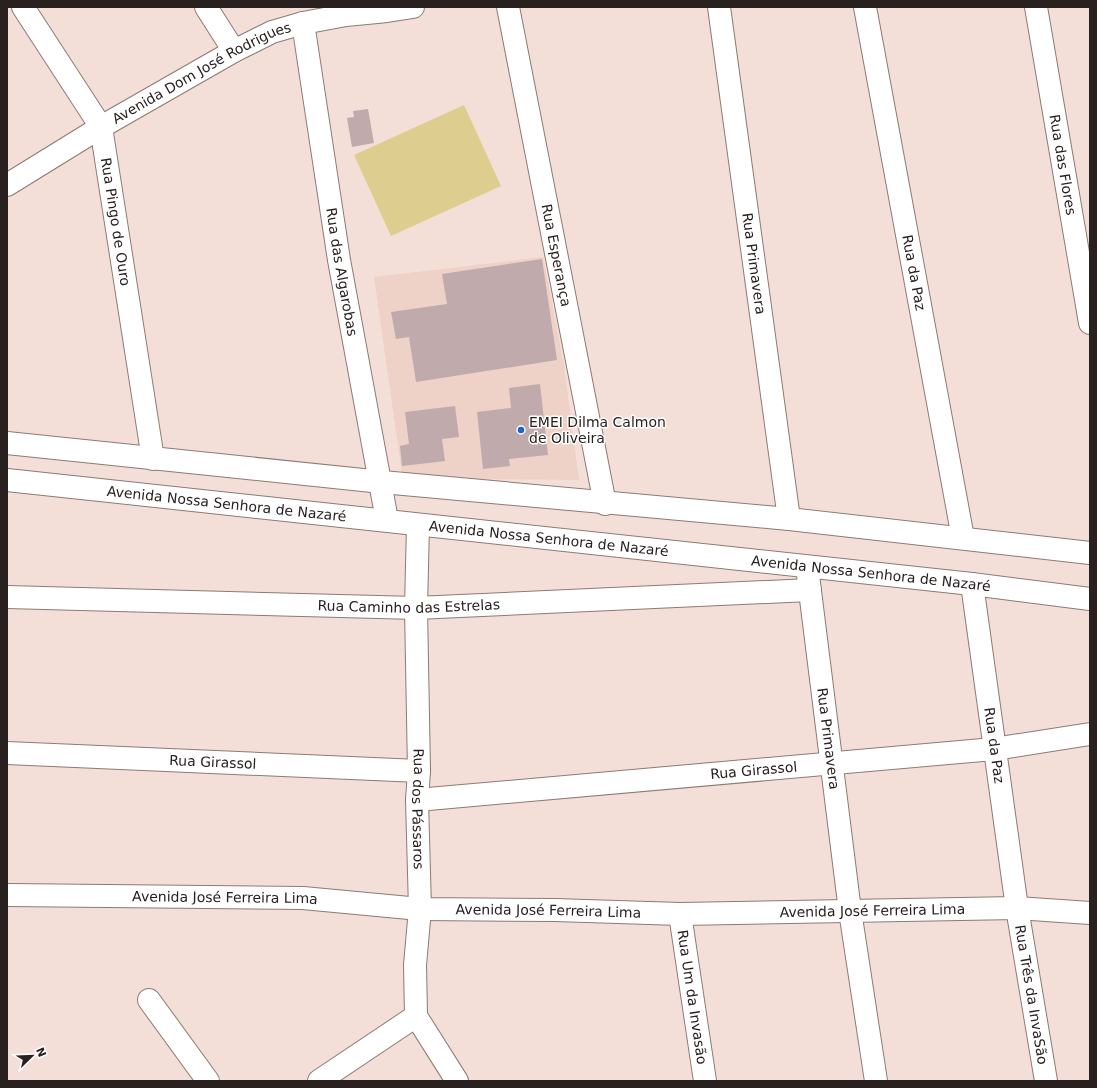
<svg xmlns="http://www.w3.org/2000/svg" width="1097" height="1088" font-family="'DejaVu Sans',sans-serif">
	<rect width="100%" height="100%" fill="#f4dfd8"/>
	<path fill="#eed1c7" d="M543,257L564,365L579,480L474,479L402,474L374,277Z"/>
	<path fill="#ddce8f" d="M464,105L501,186L391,236L354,155Z"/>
	<path fill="#c0aaac" d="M368,109L374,143L352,147L347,118L354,117L353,111Z
		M542,259L557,360L416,382L409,337L396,339L391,312L447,304L442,274Z
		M540,384L548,455L509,459L510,466L483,469L477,412L511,408L509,388Z
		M455,406L459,437L442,439L445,461L402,466L400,446L409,444L405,412Z"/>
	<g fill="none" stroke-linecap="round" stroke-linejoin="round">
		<g stroke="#8d7a73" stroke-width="24">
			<g id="minor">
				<path id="s1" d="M23,7L101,127L153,459"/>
				<path d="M206,7L234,51"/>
				<path id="s2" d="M508,7L605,504"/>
				<path id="s3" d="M719,7L789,519"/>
				<path id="s4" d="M865,7L963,538"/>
				<path id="s5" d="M1036,7L1090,323"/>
				<path id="s6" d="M303,23L339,260L387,520"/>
				<path id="s7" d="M7,185L101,127L234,51L272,32L303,23L346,15L387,11L413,7"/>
				<path d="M7,443L382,482L789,519L1090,553"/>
				<path id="s8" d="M7,480L972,584L1090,599"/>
				<path id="s9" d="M418,525L416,608L419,771L417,800L420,909L415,965L416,1016L457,1081"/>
				<path id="s10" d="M808,575L850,911L876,1081"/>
				<path id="s11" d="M972,584L1017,908L1046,1081"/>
				<path id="s12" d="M7,597L416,608L810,590"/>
				<path id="s13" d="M7,753L419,771"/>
				<path id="s14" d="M417,800L994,749L1090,734"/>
				<path id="s15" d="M7,895L303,898L420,909L555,910L680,914L1017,908L1090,913"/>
				<path id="s16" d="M680,914L705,1081"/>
				<path d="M149,1000L208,1081"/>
				<path d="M319,1081L416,1016"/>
			</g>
		</g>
		<use href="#minor" stroke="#fff" stroke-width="22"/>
	</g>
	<circle fill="#1b64cf" stroke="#fff" stroke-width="1.5" cx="521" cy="430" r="4"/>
	<g text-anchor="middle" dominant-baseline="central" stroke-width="3" stroke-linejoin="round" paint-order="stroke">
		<g font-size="14" fill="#29211f" stroke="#fff">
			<text stroke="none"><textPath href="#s7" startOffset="225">Avenida Dom José Rodrigues</textPath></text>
			<text stroke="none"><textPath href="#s5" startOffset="160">Rua das Flores</textPath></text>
			<text stroke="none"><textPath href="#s1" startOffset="239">Rua Pingo de Ouro</textPath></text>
			<text stroke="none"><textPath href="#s2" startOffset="253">Rua Esperança</textPath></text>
			<text stroke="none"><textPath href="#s3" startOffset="259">Rua Primavera</textPath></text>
			<text stroke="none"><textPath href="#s6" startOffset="252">Rua das Algarobas</textPath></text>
			<text stroke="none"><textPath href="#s4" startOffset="270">Rua da Paz</textPath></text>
			<text stroke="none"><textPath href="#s8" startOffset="221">Avenida Nossa Senhora de Nazaré</textPath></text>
			<text stroke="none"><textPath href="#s8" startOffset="545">Avenida Nossa Senhora de Nazaré</textPath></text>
			<text stroke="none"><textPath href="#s8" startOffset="869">Avenida Nossa Senhora de Nazaré</textPath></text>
			<text stroke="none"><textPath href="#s12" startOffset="402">Rua Caminho das Estrelas</textPath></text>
			<text stroke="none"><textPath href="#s10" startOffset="165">Rua Primavera</textPath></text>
			<text stroke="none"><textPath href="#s11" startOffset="163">Rua da Paz</textPath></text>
			<text stroke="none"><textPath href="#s13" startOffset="206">Rua Girassol</textPath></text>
			<text stroke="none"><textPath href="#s14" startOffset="338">Rua Girassol</textPath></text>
			<text stroke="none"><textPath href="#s9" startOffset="284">Rua dos Pássaros</textPath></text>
			<text stroke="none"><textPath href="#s15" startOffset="218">Avenida José Ferreira Lima</textPath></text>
			<text stroke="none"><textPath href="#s15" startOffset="542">Avenida José Ferreira Lima</textPath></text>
			<text stroke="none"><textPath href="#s15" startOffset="866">Avenida José Ferreira Lima</textPath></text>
			<text stroke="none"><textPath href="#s11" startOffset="415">Rua Três da InvaSão</textPath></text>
			<text stroke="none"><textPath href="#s16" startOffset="84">Rua Um da Invasão</textPath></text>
		</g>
		<g font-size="14" fill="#29211f" stroke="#fff" text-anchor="start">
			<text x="529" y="422">EMEI Dilma Calmon<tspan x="529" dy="16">de Oliveira</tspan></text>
		</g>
	</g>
	<rect width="1097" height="1088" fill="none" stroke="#29211f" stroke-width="16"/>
	<g transform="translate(32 1056) rotate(67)" stroke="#ffffff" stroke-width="3" paint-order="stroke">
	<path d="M0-3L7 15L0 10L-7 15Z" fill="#29211f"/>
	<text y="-6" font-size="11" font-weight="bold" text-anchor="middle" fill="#29211f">N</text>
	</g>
</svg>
